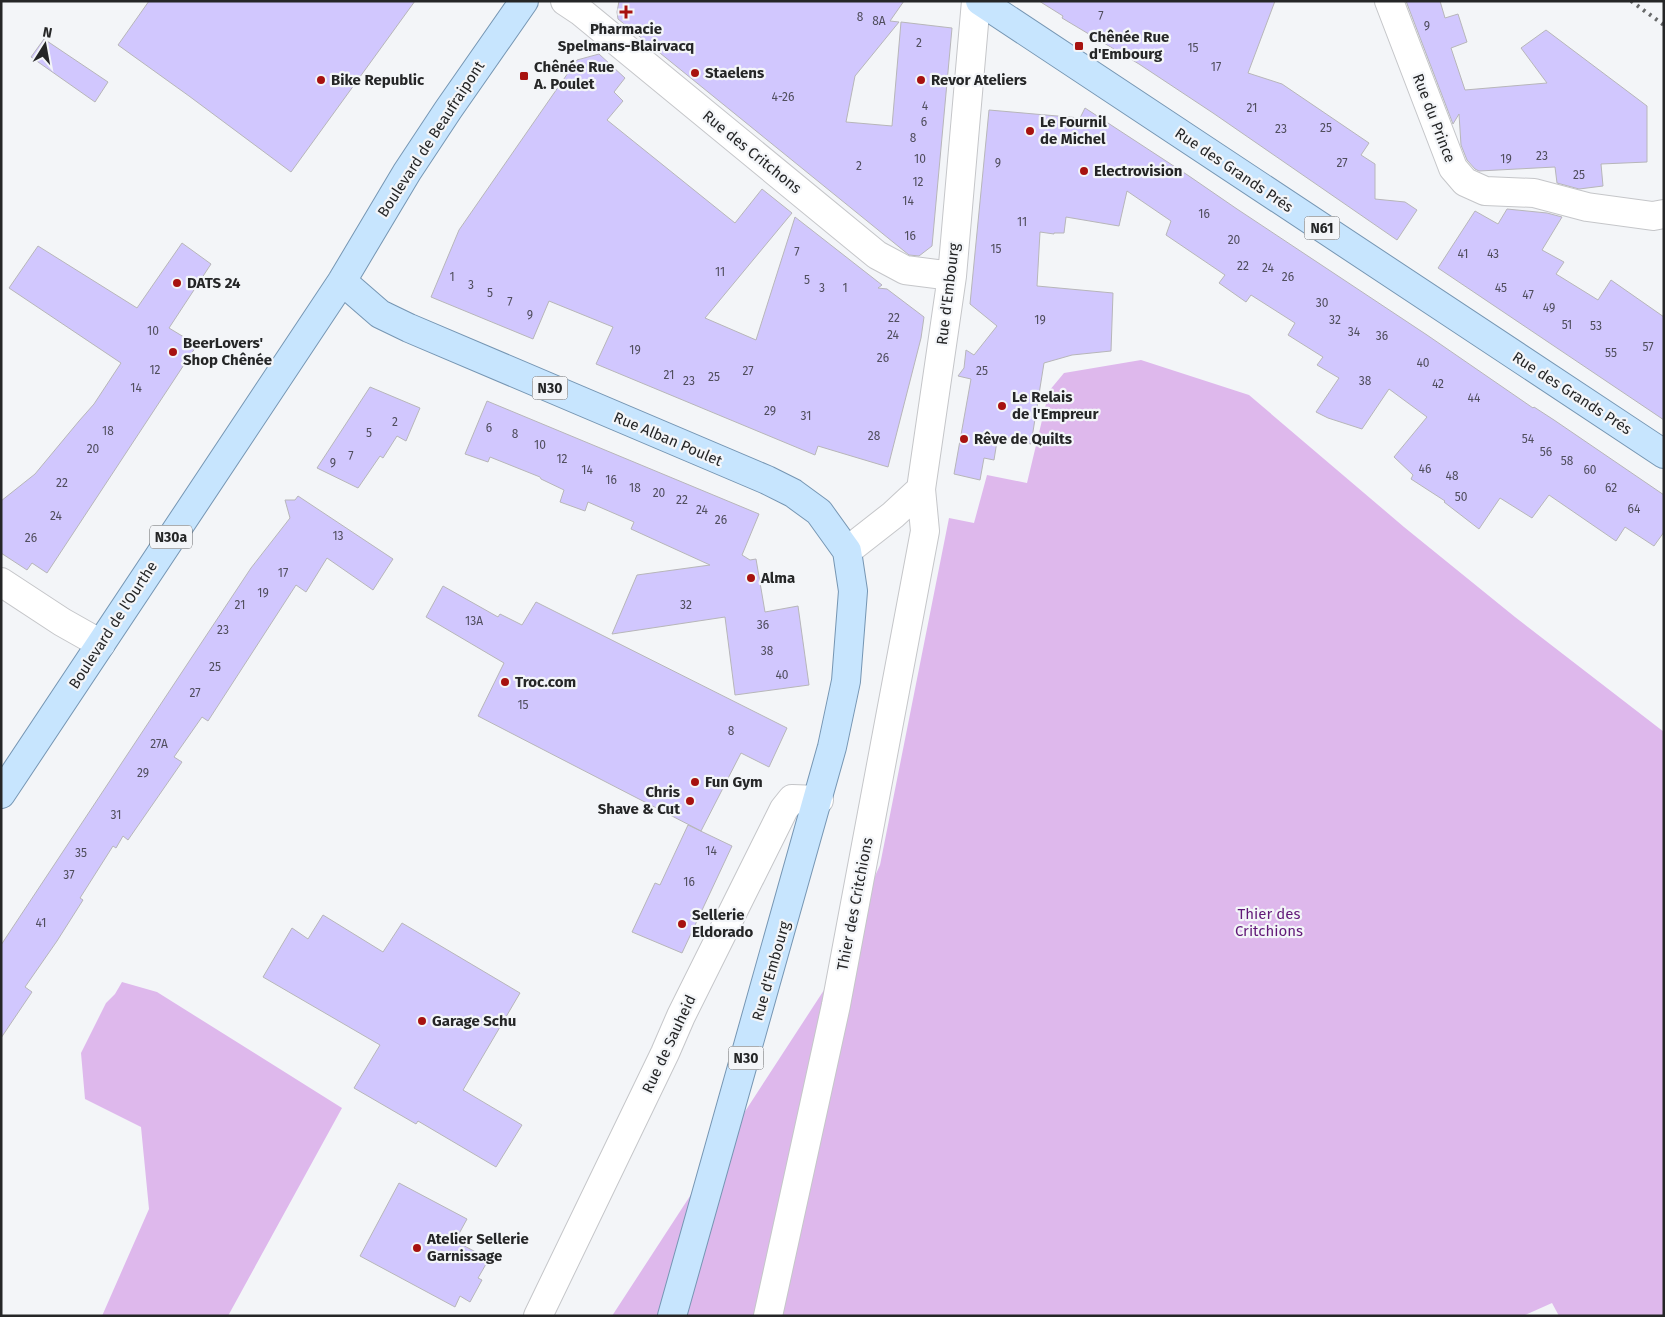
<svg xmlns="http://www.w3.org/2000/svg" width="1665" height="1317" font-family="'Fira Sans',sans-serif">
	<rect width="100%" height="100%" fill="#f3f5f8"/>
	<path fill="#deb8ec" d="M1141,360L1249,395L1404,527L1515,617L1664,732V1316H1559L1552,1303L1523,1316H612L824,990L880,865L949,518L974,523L987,475L1027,483L1049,391L1064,373Z
		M122,982L157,992L342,1108L228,1316H102L149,1209L141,1127L85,1099L81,1053L106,1003L115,994Z"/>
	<path fill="#d1c7fe" stroke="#b7b6b9" d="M149,1H415L291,172L189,96L118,45Z
		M619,1H904L890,21L899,22L855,76L846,122L892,126L901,22L952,28L932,246L919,256L909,255L618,19L617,12Z
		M1039,1H1275L1248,73L1282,84L1369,143L1361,155L1375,164V199L1405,202L1417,210L1397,240L1213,113L1139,64L1062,18L1063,16Z
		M1406,1H1440L1445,18L1458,14L1467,42L1451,48L1465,90L1547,83L1521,48L1546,30L1647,106V162L1601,164L1603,186L1579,189L1557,183L1555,167L1479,171L1475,169L1467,160L1461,145L1459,114L1453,124Z
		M44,39L108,82L95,102L31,57Z
		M599,54L625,78L614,92L623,101L607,120L735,223L762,189L792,213L705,318L756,340L795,217L882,285L878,288L887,289L924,317L921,338L888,467L818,446L815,455L596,364L613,327L549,301L533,339L431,297L459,230L577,60Z
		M1085,108L1189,176L1237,209L1427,335L1533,408L1534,407L1554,420L1664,495V532L1654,546L1625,527L1616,541L1549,495L1532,518L1500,498L1479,529L1444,502L1445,501L1411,479L1413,475L1394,457L1427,417L1389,389L1362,429L1328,418L1316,412L1339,378L1317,365L1323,357L1288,335L1295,323L1251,295L1246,302L1219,283L1225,275L1166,235L1171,221L1127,191L1119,226L1066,217L1064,233H1054V234L1040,232L1037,286L1113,293L1111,351L1072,355L1044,363L1031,444L998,435L994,460L984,458L980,480L954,474L971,379L958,376L964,368L966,350L974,355L997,326L970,304L989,110L1080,118Z
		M1507,209L1547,213L1562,217L1542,250L1564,262L1556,274L1598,300L1611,280L1664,317V420L1438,268L1475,211L1498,224Z
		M182,243L211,264L169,328L197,345L47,573L32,563L27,570L1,553V501L35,474L79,421L94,404L121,363L9,288L38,246L137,308Z
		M370,387L420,408L406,441L397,436L383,458L380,456L358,488L317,468Z
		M487,401L759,514L742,555L750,560L756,559L765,612L798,606L809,685L735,695L725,617L612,634L637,575L710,565L631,529L634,522L588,502L585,511L560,502L564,490L541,479L540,477L490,457L488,462L465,454Z
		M298,496L393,559L373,590L327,558L306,592L296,585L208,721L202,717L174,757L182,762L128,840L123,836L116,848L113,846L80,898L83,900L57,941L25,987L32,992L1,1038V945L251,568L290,518L285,500H295Z
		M443,586L498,617L500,614L522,625L536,602L787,728L769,767L741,753L701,831L478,716L504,663L426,617Z
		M688,825L732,846L682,953L632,932L655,883L660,885Z
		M323,915L383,952L402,923L520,993L463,1090L522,1125L496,1167L418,1121L416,1124L354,1088L380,1045L263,977L292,928L308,939Z
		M399,1183L467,1219L455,1241L489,1259L478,1278L482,1280L470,1302L460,1296L455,1307L360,1256Z"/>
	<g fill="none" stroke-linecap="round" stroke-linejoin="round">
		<g stroke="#c5c6c9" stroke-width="30">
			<path id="minor" d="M565,1L580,11L877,255L905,270L952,276
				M1389,1L1453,168L1465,182L1485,191L1534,193L1587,207L1653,216L1664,214
				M847,551L893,515L921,489
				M1,582L62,622L101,644
				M538,1316L665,1053L681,1016L784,809L792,799L819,800
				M768,1316L836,1005L925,531L921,489L952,276L976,1"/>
		</g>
		<g stroke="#7696b3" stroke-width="30">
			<path id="primary" d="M980,1L1664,454
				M342,281L380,314L409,328L767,480L793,493L819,512L847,551L853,591L846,681L832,747L672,1316
				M1,794L342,281L407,172L448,110L524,1"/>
		</g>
		<use href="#minor" stroke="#fff" stroke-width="28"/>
		<use href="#primary" stroke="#c7e5fe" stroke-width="28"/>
		<path stroke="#67696a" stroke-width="4" stroke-dasharray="2.5 5" stroke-linecap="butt" d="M1631,1L1664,25"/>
	</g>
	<g fill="#a7120f" stroke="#f3f5f8" stroke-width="2">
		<path d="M623.5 4.5h5v5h5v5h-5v5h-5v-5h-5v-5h5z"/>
		<rect x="1074" y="41" width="10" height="10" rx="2.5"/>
		<circle cx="695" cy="73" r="5"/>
		<rect x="519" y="71" width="10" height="10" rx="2.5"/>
		<circle cx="321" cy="80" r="5"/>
		<circle cx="921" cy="80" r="5"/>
		<circle cx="1030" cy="131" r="5"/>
		<circle cx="1084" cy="171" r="5"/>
		<circle cx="177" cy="283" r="5"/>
		<circle cx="173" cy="352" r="5"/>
		<circle cx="1002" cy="406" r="5"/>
		<circle cx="964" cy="439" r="5"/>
		<circle cx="751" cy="578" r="5"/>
		<circle cx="505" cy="682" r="5"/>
		<circle cx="695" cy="782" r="5"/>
		<circle cx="690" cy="801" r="5"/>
		<circle cx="682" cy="924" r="5"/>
		<circle cx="422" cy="1021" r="5"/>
		<circle cx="417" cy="1248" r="5"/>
	</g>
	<g text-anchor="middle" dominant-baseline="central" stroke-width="4.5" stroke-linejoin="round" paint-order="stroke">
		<g font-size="12" fill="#504e5d">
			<text x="1101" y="16">7</text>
			<text x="860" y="17">8</text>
			<text x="879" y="21">8A</text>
			<text x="1427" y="26">9</text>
			<text x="919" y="43">2</text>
			<text x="1193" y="48">15</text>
			<text x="1216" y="67">17</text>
			<text x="783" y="97">4-26</text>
			<text x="925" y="106">4</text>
			<text x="1252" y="108">21</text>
			<text x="924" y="122">6</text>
			<text x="1326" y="128">25</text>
			<text x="1281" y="129">23</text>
			<text x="913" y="138">8</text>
			<text x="1542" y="156">23</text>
			<text x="920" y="159">10</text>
			<text x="1506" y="159">19</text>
			<text x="998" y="163">9</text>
			<text x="1342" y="163">27</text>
			<text x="859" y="166">2</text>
			<text x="1579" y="175">25</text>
			<text x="918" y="182">12</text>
			<text x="908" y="201">14</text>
			<text x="1204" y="214">16</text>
			<text x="1022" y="222">11</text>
			<text x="910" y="236">16</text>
			<text x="1234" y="240">20</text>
			<text x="996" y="249">15</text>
			<text x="797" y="252">7</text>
			<text x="1463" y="254">41</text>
			<text x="1493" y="254">43</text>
			<text x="1243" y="266">22</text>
			<text x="1268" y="268">24</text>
			<text x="720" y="272">11</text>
			<text x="452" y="277">1</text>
			<text x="1288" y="277">26</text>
			<text x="807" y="280">5</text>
			<text x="471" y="285">3</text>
			<text x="822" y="288">3</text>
			<text x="845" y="288">1</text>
			<text x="1501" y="288">45</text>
			<text x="490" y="293">5</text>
			<text x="1528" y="295">47</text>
			<text x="510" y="302">7</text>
			<text x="1322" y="303">30</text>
			<text x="1549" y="308">49</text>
			<text x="530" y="315">9</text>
			<text x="894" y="318">22</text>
			<text x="1040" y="320">19</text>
			<text x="1335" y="320">32</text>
			<text x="1567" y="325">51</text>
			<text x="1596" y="326">53</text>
			<text x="153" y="331">10</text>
			<text x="1354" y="332">34</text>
			<text x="893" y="335">24</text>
			<text x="1382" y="336">36</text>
			<text x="1648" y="347">57</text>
			<text x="635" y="350">19</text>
			<text x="1611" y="353">55</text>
			<text x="883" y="358">26</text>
			<text x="1423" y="363">40</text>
			<text x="155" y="370">12</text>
			<text x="748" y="371">27</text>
			<text x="982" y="371">25</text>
			<text x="669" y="375">21</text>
			<text x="714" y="377">25</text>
			<text x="689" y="381">23</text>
			<text x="1365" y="381">38</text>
			<text x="1438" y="384">42</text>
			<text x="136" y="388">14</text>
			<text x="1474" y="398">44</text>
			<text x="770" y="411">29</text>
			<text x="806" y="416">31</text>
			<text x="395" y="422">2</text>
			<text x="489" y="428">6</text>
			<text x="108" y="431">18</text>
			<text x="369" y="433">5</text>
			<text x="515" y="434">8</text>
			<text x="874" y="436">28</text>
			<text x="1528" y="439">54</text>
			<text x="540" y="445">10</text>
			<text x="93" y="449">20</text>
			<text x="1546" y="452">56</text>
			<text x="351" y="456">7</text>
			<text x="562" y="459">12</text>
			<text x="1567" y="461">58</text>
			<text x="333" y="463">9</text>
			<text x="1425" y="469">46</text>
			<text x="587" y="470">14</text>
			<text x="1590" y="470">60</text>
			<text x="1452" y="476">48</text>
			<text x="611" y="480">16</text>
			<text x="62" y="483">22</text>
			<text x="635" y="488">18</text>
			<text x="1611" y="488">62</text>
			<text x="659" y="493">20</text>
			<text x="1461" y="497">50</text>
			<text x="682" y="500">22</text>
			<text x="1634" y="509">64</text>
			<text x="702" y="510">24</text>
			<text x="56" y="516">24</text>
			<text x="721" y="520">26</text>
			<text x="338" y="536">13</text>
			<text x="31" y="538">26</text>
			<text x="283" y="573">17</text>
			<text x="263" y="593">19</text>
			<text x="240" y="605">21</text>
			<text x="686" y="605">32</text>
			<text x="474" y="621">13A</text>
			<text x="763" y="625">36</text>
			<text x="223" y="630">23</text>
			<text x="767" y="651">38</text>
			<text x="215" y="667">25</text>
			<text x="782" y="675">40</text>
			<text x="195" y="693">27</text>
			<text x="523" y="705">15</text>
			<text x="731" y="731">8</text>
			<text x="159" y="744">27A</text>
			<text x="143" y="773">29</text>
			<text x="116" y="815">31</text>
			<text x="711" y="851">14</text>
			<text x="81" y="853">35</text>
			<text x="69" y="875">37</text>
			<text x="689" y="882">16</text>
			<text x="41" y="923">41</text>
		</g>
		<g fill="#f3f5f8" stroke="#636466" stroke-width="1">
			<rect x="1304.5" y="216.5" width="35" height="23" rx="4"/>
			<rect x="532.5" y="376.5" width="35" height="23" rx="4"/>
			<rect x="150" y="525.5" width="42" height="23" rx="4"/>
			<rect x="728.5" y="1046.5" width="35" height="23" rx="4"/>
		</g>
		<g font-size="14" font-weight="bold" fill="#252627">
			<text x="1322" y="228">N61</text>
			<text x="550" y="388">N30</text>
			<text x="171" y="537">N30a</text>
			<text x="746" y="1058">N30</text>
		</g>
		<g font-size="15" font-weight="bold" fill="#252627" stroke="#f3f5f8" text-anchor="start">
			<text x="626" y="29" text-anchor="middle">Pharmacie<tspan x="626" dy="17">Spelmans-Blairvacq</tspan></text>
			<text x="1089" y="37">Chênée Rue<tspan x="1089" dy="17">d'Embourg</tspan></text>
			<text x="534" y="67">Chênée Rue<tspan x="534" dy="17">A. Poulet</tspan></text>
			<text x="705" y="73">Staelens</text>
			<text x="331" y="80">Bike Republic</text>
			<text x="931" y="80">Revor Ateliers</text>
			<text x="1040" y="122">Le Fournil<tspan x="1040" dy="17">de Michel</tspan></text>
			<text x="1094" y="171">Electrovision</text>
			<text x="187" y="283">DATS 24</text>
			<text x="183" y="343">BeerLovers'<tspan x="183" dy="17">Shop Chênée</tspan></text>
			<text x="1012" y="397">Le Relais<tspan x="1012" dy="17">de l'Empreur</tspan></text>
			<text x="974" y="439">Rêve de Quilts</text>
			<text x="761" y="578">Alma</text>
			<text x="515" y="682">Troc.com</text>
			<text x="705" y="782">Fun Gym</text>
			<text x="680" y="792" text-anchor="end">Chris<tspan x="680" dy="17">Shave &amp; Cut</tspan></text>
			<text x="692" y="915">Sellerie<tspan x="692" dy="17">Eldorado</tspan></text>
			<text x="432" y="1021">Garage Schu</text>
			<text x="427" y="1239">Atelier Sellerie<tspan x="427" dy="17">Garnissage</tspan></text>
		</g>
		<g font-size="15" fill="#252627" stroke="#f3f5f8">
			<text transform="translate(1434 118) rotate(69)">Rue du Prince</text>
			<text transform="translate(431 139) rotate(-57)">Boulevard de Beaufraipont</text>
			<text transform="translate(752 152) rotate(39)">Rue des Critchons</text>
			<text transform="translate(1234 170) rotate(34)">Rue des Grands Prés</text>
			<text transform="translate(948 294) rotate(-83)">Rue d'Embourg</text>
			<text transform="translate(1572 393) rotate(33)">Rue des Grands Prés</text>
			<text transform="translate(668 439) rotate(23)">Rue Alban Poulet</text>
			<text transform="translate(113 625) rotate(-57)">Boulevard de l'Ourthe</text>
			<text transform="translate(855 904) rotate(-79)">Thier des Critchions</text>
			<text transform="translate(771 971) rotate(-74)">Rue d'Embourg</text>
			<text transform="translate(669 1044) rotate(-65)">Rue de Sauheid</text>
		</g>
		<g font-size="15" fill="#611877" stroke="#f3f5f8">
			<text x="1269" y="914">Thier des<tspan x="1269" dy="17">Critchions</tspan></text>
		</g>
	</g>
	<rect width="1665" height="1317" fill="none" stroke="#252627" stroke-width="5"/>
	<g transform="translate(45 45) rotate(11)" stroke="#f3f5f8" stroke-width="4" paint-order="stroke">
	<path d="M0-4L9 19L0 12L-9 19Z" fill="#252627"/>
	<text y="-8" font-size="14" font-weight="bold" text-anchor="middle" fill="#252627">N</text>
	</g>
</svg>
